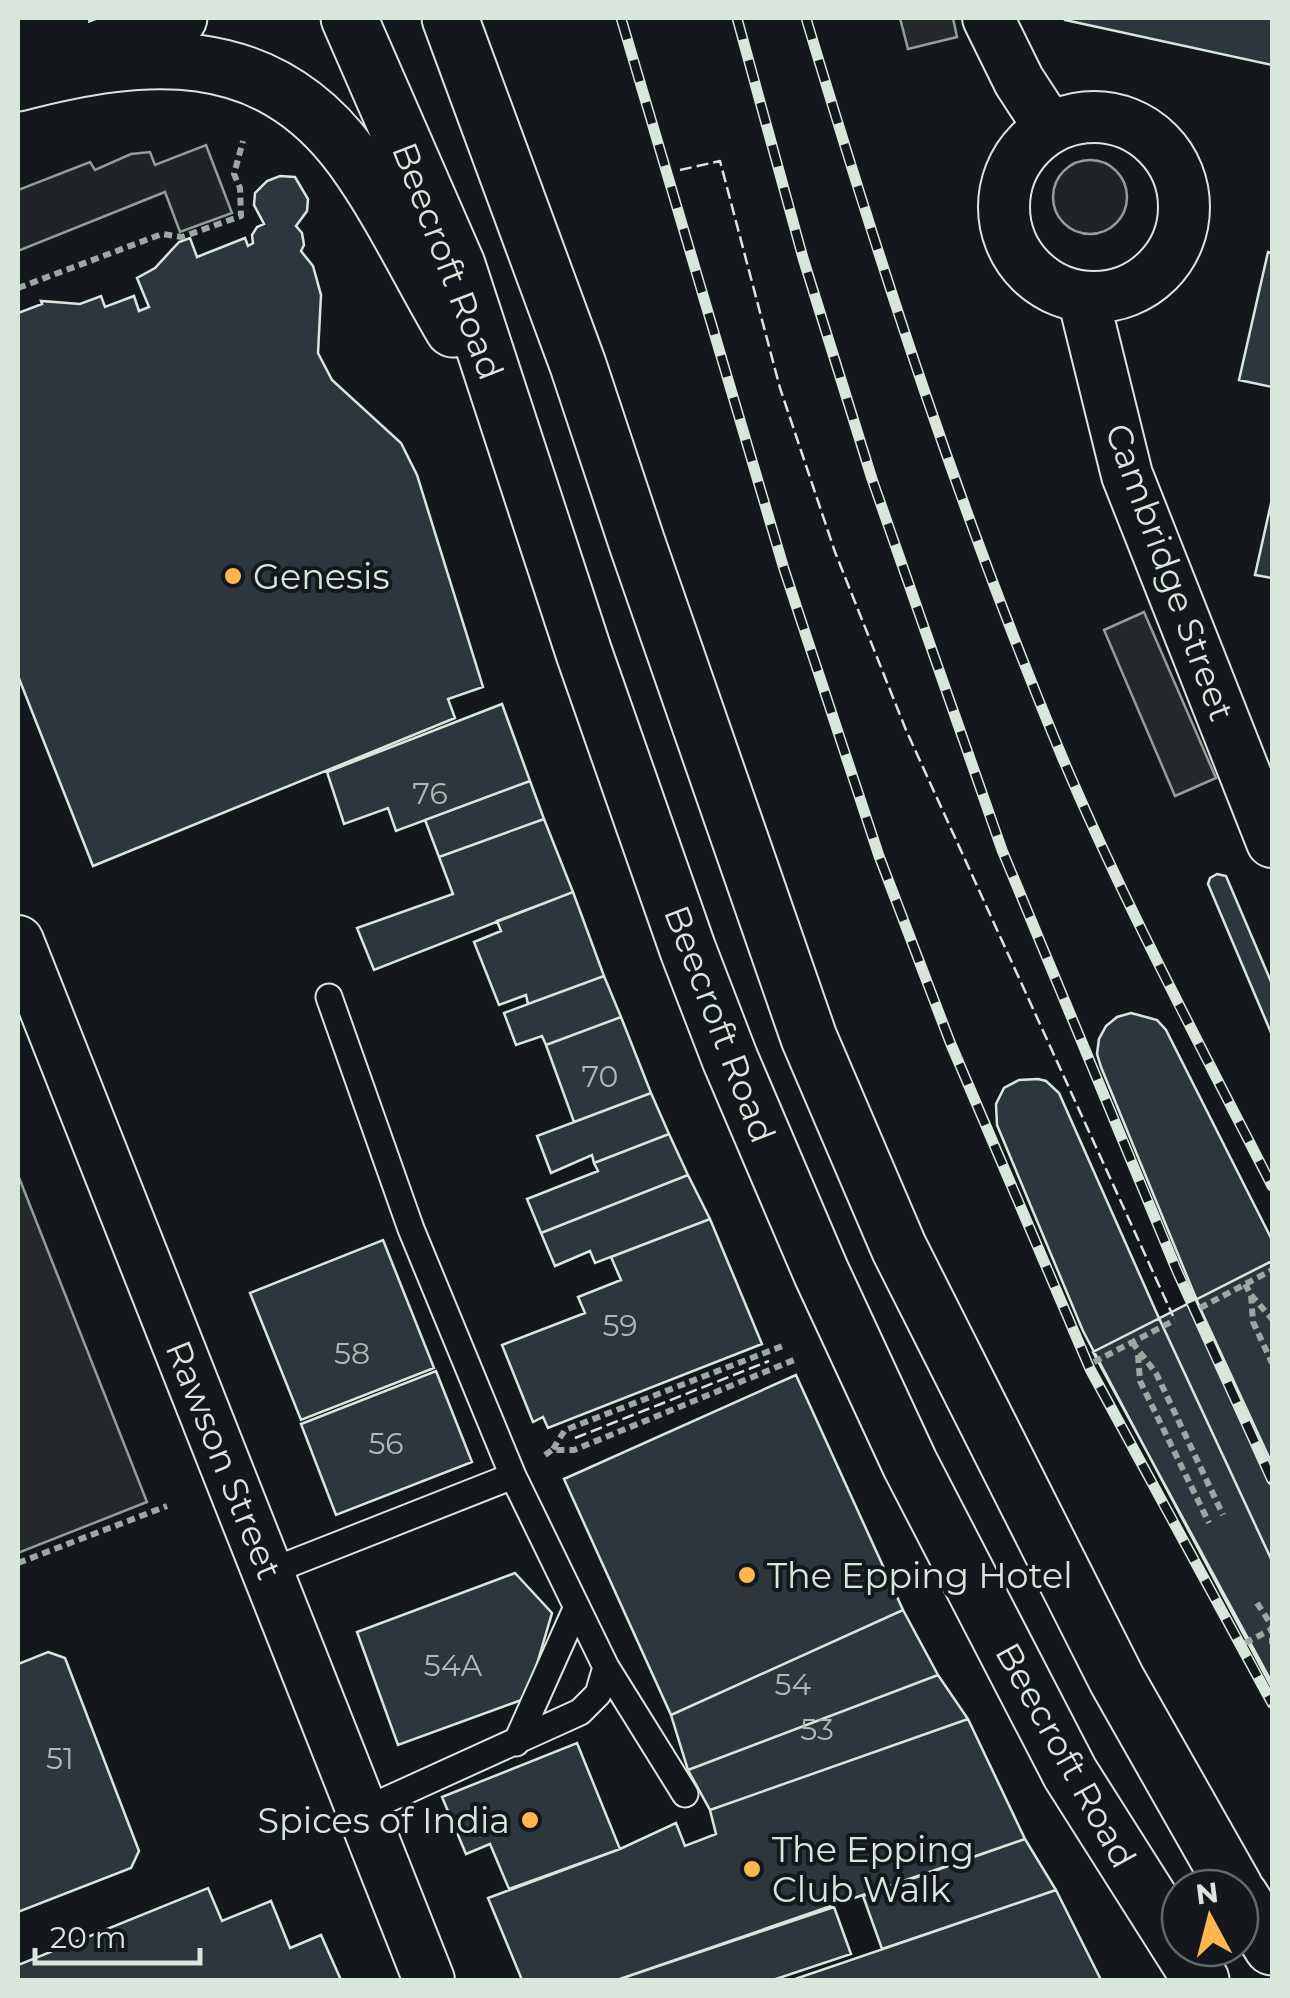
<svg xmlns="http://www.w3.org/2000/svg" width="1290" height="1998" font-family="Montserrat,sans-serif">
	<rect width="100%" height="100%" fill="#14181c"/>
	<path fill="#202428" stroke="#939e99" stroke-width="2.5" d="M206,145L232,213L180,232L165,192L18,251V190L90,162L95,170L131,154L150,152L155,165Z
		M1053 197a37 37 0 1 1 74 0a37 37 0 1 1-74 0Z"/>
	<path fill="#24282b" stroke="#939e99" stroke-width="2.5" d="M900,18H953L957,37L908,49Z
		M1144,612L1216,778L1175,796L1104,630Z
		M18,1175L147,1502L18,1553Z"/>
	<path fill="#2c363c" stroke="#d8e6dc" stroke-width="2.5" d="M1065,18H1272V65L1065,20Z
		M280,176L295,177L308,199L307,211L296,226L302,233L304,245L301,251L313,266L321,295L318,353L332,380L401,443L417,475L483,687L448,699L455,718L93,866L18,676V313L42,304L41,301L80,304L101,296L105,307L134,296L139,311L149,307L137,278L155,268L179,242L190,238L197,257L245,238L248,246L253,243L252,235L257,227L264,224L254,205L255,193L267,181Z
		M1268,252L1272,253V387L1239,380Z
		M1272,499V578L1255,575Z
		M502,704L530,781L396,831L388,808L344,824L327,772Z
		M530,781L544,819L439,857L425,820Z
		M544,819L573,892L374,970L357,928L453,894L439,857Z
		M1217,874L1226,876L1272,984V1035L1208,884L1210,878Z
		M573,892L604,976L528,1004L526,995L499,1005L474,942L501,931L497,921Z
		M604,976L621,1017L546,1045L542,1036L516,1045L504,1013Z
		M1131,1013L1157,1020L1166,1030L1272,1240V1464L1200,1308L1101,1067L1097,1054L1099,1039L1106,1026L1117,1017Z
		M621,1017L651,1093L574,1122L546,1045Z
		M1038,1079L1046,1081L1059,1093L1158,1316L1272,1561V1688L1083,1331L997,1125L996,1104L1004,1088L1019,1080Z
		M651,1093L669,1134L594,1163L592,1155L551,1173L537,1136Z
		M669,1134L688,1175L541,1233L527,1199L598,1171L594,1163Z
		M688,1175L710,1219L595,1263L590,1251L555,1266L541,1233Z
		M710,1219L762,1344L548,1428L543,1417L533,1422L502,1345L585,1313L578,1297L621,1280L611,1257Z
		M383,1240L434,1368L301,1420L250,1293Z
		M1272,1261V1683L1093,1352Z
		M436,1371L472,1462L336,1515L301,1424Z
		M796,1375L903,1610L671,1715L564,1479Z
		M515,1573L552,1613L527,1698L398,1745L357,1632Z
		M903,1610L938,1675L688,1770L671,1715Z
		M48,1652L65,1658L139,1851L131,1868L18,1912V1664Z
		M938,1675L968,1719L710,1810L688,1770Z
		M968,1719L1025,1839L617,1980H522L488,1898L620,1849L676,1823L685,1846L716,1834L710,1810Z
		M577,1743L620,1849L509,1889L490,1844L466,1854L442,1797Z
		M1025,1839L1056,1890L882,1949L863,1896Z
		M208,1888L222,1921L271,1901L290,1948L321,1935L341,1980H18V1965Z
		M1056,1890L1101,1980H796L795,1979Z
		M834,1907L851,1954L773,1980H617Z"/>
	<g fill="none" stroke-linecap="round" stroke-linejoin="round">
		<g stroke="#d8e6dc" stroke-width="29">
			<path id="lane" d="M329,997L411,1229L513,1476
				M269,1572L513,1476L606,1667L598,1694L580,1712L362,1811
				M606,1667L685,1794
				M516,1743L576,1609"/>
		</g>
		<g stroke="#d8e6dc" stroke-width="54">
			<path id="street" d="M988,18L1019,81L1049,127
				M1004 207a90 90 0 1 1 180 0a90 90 0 1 1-180 0Z
				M1083,297L1127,475L1272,842
				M18,941L429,1980"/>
		</g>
		<g stroke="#d8e6dc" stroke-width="59">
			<path id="primary" d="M349,18L457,265L584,653L688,950L730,1059L821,1272L910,1464L1070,1773L1201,1980
				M450,18L578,365L637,543L809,1038L899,1248L1117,1680L1235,1888
				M95,50L179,18
				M18,61L61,18
				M18,83C145,50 265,39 352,157C390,209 420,273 453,329
				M1240,1896L1272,1947"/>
		</g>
		<path stroke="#9da8a2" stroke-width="6" stroke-dasharray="8 5" stroke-linecap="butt" d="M18,288L162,234L182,237L241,216L240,188L234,174L243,141
			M1245,1284L1251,1295L1253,1322L1272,1363
			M1251,1295L1272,1319
			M1200,1308L1272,1270
			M1132,1342L1156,1373L1223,1515
			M1138,1355L1140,1381L1209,1523
			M1094,1362L1175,1320
			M553,1449L565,1430L785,1345
			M545,1455L552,1450H574L794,1360
			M18,1563L167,1506
			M1257,1603L1272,1626
			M1272,1638V1644
			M1245,1643L1272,1629"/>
		<use href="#lane" stroke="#14181c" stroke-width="25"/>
		<use href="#street" stroke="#14181c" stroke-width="50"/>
		<use href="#primary" stroke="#14181c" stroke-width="55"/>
		<g stroke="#d8e6dc" stroke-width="11">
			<path id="rail" d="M621,18L784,569L879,856L950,1042L1090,1369L1272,1703
				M737,18L803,258L872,479L1002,850L1177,1271L1272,1480
				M806,18C881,268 962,518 1063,759C1125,905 1200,1045 1272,1186"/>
		</g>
		<use href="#rail" stroke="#14181c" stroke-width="8" stroke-dasharray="22" stroke-linecap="butt"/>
		<path stroke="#d8e6dc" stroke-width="2.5" stroke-dasharray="12 5" stroke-linecap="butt" d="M680,170L720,161L780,388L835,552L906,730L1173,1316
			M575,1438L769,1361"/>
	</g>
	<g fill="#ffb74d" stroke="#14181c" stroke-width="4">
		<circle cx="233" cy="576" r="10"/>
		<circle cx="747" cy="1575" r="10"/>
		<circle cx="530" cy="1820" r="10"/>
		<circle cx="752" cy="1869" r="10"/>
	</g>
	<g text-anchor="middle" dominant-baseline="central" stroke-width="8" stroke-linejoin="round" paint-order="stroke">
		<g font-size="30" fill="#adbab4">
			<text x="430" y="793">76</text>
			<text x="600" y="1076">70</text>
			<text x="620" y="1325">59</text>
			<text x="352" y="1353">58</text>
			<text x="386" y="1443">56</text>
			<text x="453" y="1665">54A</text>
			<text x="793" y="1684">54</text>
			<text x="817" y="1729">53</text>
			<text x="60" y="1758">51</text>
		</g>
		<g font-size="35" fill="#d8e6dc" stroke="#14181c">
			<text transform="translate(448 261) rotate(69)">Beecroft Road</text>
			<text transform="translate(1170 572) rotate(70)">Cambridge Street</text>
			<text transform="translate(720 1024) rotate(69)">Beecroft Road</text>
			<text transform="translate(224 1460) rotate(68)">Rawson Street</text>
			<text transform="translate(1066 1755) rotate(61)">Beecroft Road</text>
		</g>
		<g font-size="35" fill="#d8e6dc" stroke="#14181c" text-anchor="start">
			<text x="253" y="576">Genesis</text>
			<text x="767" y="1575">The Epping Hotel</text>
			<text x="510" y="1820" text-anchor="end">Spices of India</text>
			<text x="772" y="1849">The Epping<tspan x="772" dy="40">Club Walk</tspan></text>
		</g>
	</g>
	<rect width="1290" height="1998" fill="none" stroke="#d8e6dc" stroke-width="40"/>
	<g transform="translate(1210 1918) rotate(353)"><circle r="48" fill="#14181c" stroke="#626a69" stroke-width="2.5"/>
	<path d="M0-8L18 38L0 25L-18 38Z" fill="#ffb74d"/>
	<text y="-15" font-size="28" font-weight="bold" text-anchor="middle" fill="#d8e6dc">N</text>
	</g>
	<path d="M35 1948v15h165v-15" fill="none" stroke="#d8e6dc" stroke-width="5"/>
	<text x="50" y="1948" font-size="30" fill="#d8e6dc" stroke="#14181c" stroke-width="8" paint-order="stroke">20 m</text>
</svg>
